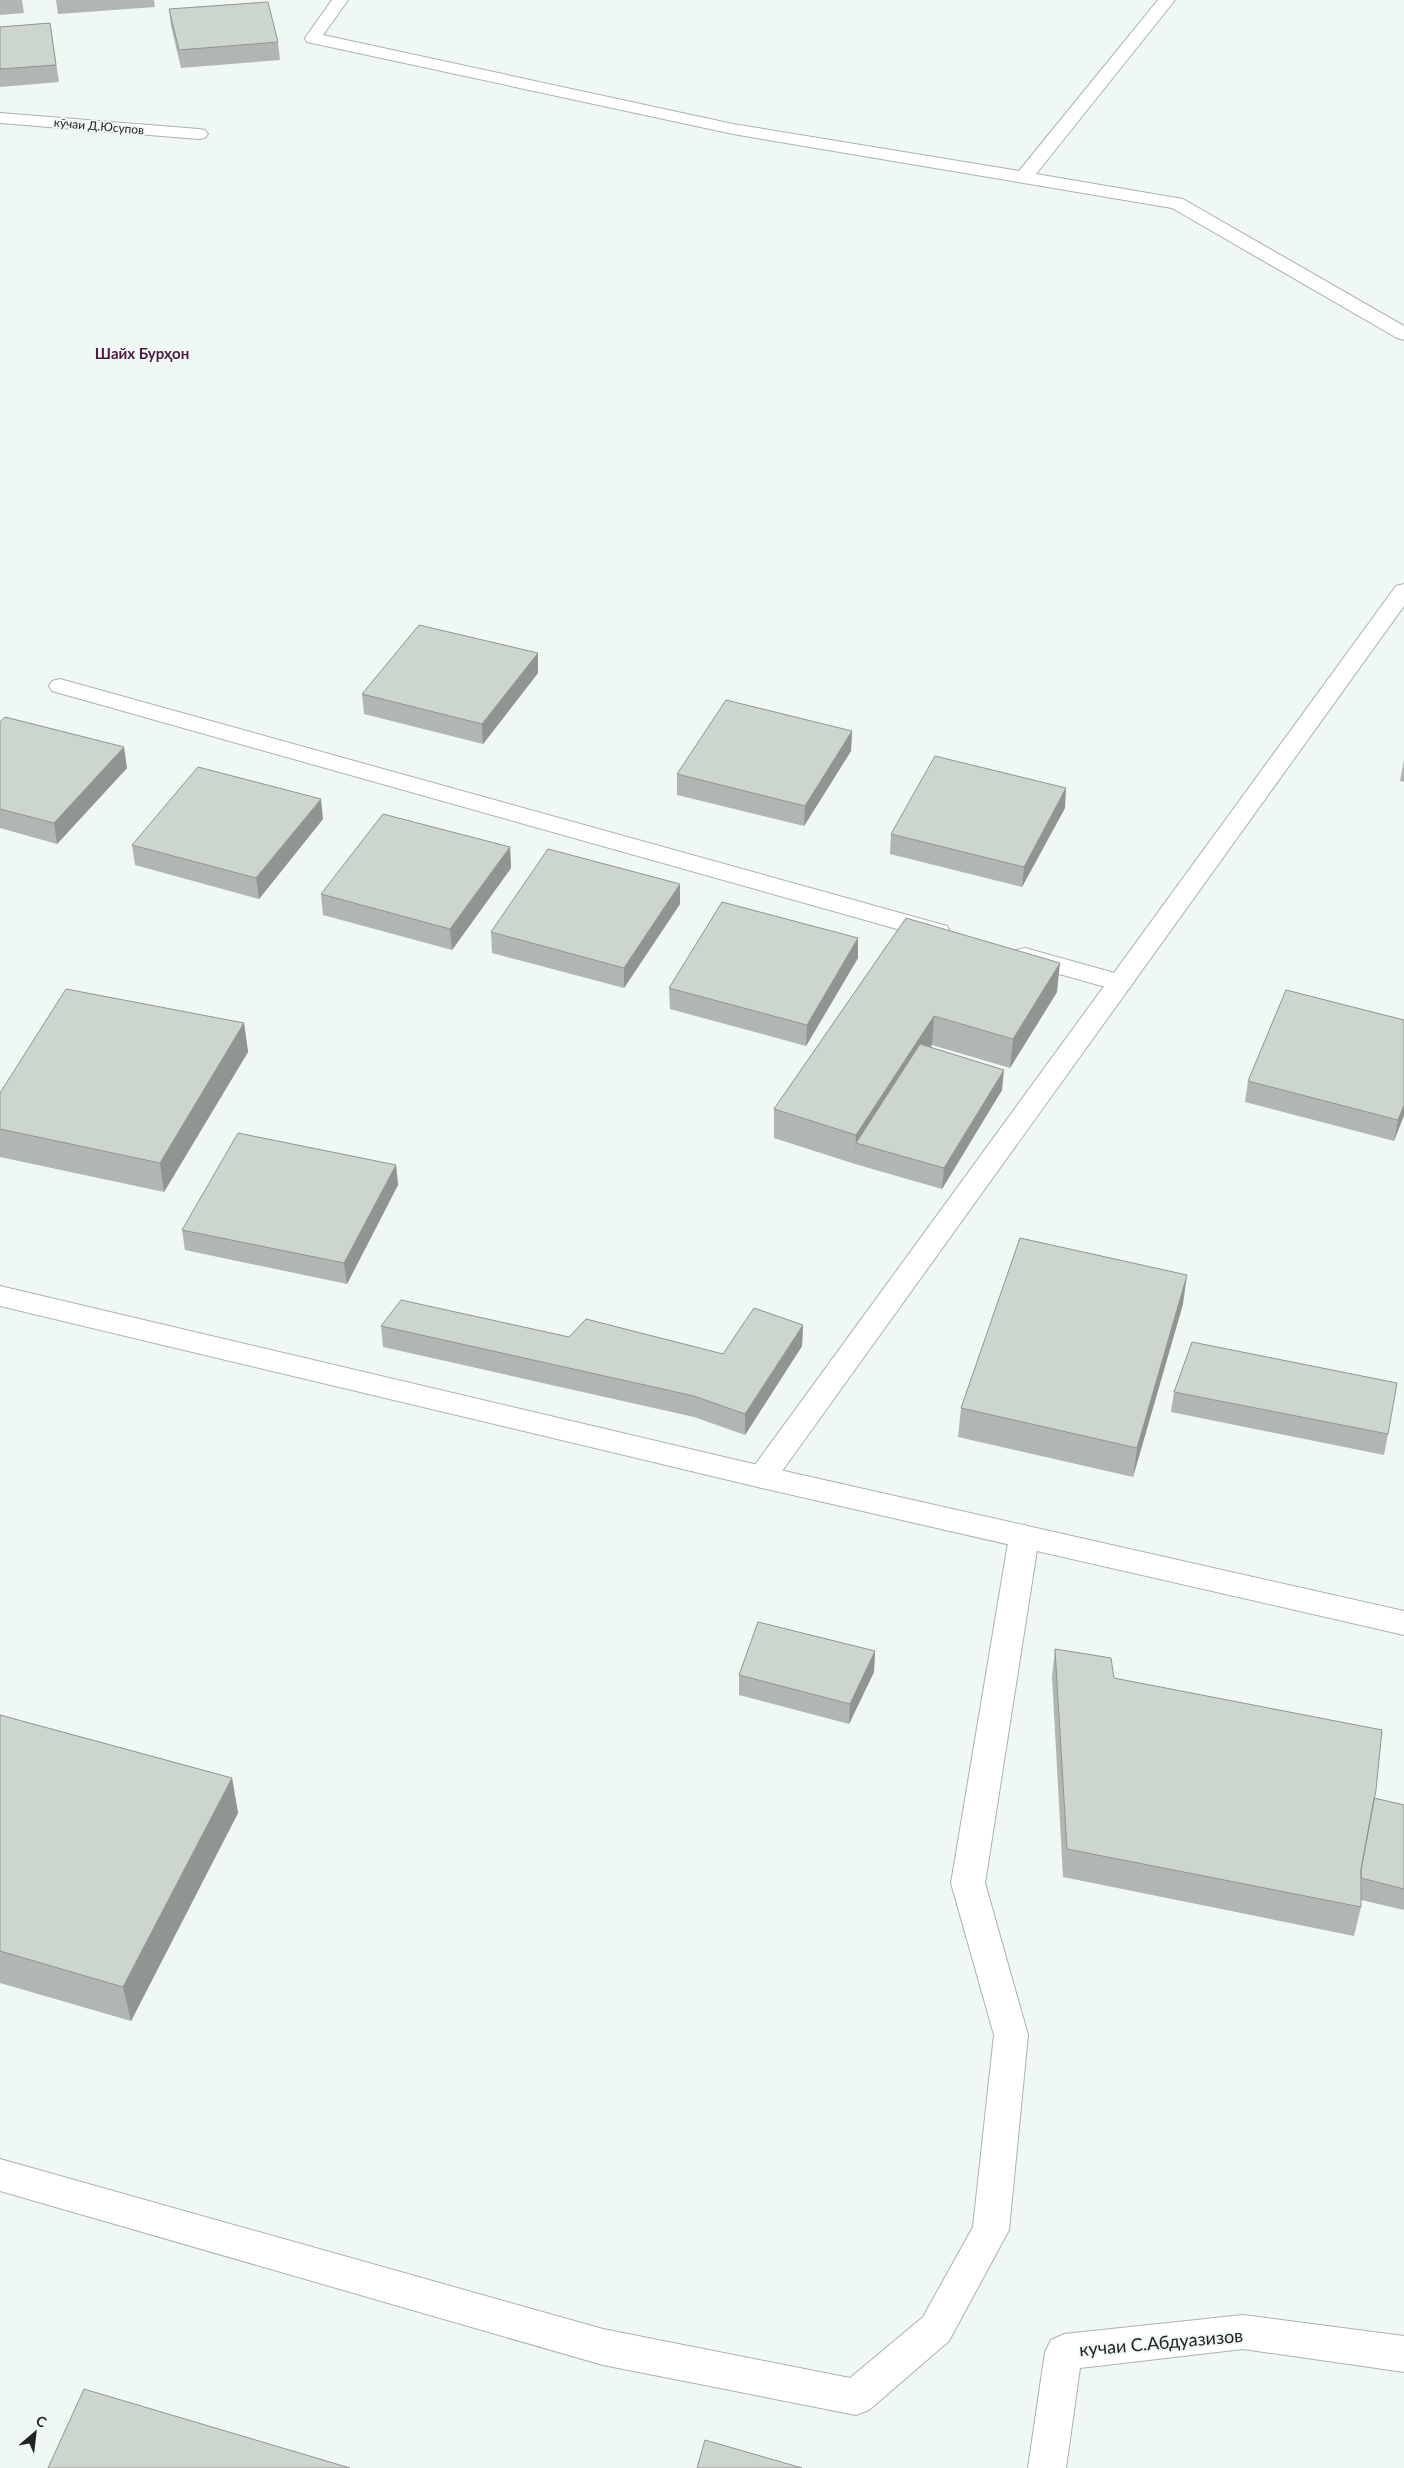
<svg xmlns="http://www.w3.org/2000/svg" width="1404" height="2468" font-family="Lato,sans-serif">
	<rect width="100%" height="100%" fill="#f0f8f3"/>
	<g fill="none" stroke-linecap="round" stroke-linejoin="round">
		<g stroke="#abb3ad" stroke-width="2">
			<path id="minor" d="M332,0H348L323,35L733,124L1019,171L1158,0H1175L1036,174L1183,199L1404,326V340L1397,338L1172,208L733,134L307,42L305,38Z
				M0,113L199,129L205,130L208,134L205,138L199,139L0,123Z
				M60,679L947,926L950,932L947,938L938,940L929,938L52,691L49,686L52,681Z
				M1025,948L1129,977L1133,983L1129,989L1120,991L1016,962L1012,956L1016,950Z
				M1024,1525L1035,1529L1039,1537L985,1883L1028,2035L1009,2230L949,2341L869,2410L856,2415L603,2365L0,2191V2159L603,2329L850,2378L923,2317L973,2227L994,2035L951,1883L1009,1537L1013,1529Z
				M1243,2315L1404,2336V2372L1243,2349L1080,2368L1066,2468H1028L1045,2352L1051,2340L1064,2334Z"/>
		</g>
		<g stroke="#abb3ad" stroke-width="2">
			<path id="tertiary" d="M1404,584V606L772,1485L762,1488L752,1485L747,1477L752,1469L1396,586Z"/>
		</g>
		<g stroke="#abb3ad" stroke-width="2">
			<path id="secondary" d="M0,1286L762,1466L1404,1611V1635L762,1488L0,1306Z"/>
		</g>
		<use href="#minor" fill="#fff" fill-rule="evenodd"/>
		<use href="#tertiary" fill="#fff" fill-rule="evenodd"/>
		<use href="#secondary" fill="#fff" fill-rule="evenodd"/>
	</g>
	<path fill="#b0b7b2" d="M0,0H22L24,13L0,15Z
		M56,0H154L155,7L58,14Z
		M169,9L278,42L280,60L181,68L171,26Z
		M50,23L59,82L0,87V27Z
		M538,653V673L483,744L364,714L362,694Z
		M0,722L127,768L57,844L0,828Z
		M852,731L851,751L804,826L677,795V774Z
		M1404,759V782L1400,781Z
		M1065,808L1022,887L890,854L891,834Z
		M323,819L259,899L135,865L132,845Z
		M510,847L511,868L452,950L323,915L321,894Z
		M680,904L624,988L492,953L491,932Z
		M906,918L1057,992L1010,1068L932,1045L930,1047L1002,1090L942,1189L855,1164L774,1138V1109Z
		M858,938V958L806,1046L670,1009L669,988Z
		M244,1023L248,1052L164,1192L0,1157V1093Z
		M1248,1081L1404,1115L1394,1141L1245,1102Z
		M396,1165L398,1185L347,1284L185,1250L182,1230Z
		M1183,1304L1133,1477L958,1437L961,1408Z
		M803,1325L802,1346L745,1435L694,1417L383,1347L381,1326L569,1337L723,1354Z
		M1174,1392L1388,1434L1384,1455L1171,1412Z
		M1055,1649L1114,1678L1374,1798L1404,1805V1910L1361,1900V1907L1354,1936L1063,1877L1052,1677Z
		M875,1651L874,1672L849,1724L739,1695V1675Z
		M0,1715L232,1778L238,1813L131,2021L0,1983Z"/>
	<path fill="#909591" d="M538,653V673L483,744L482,724Z
		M852,731L851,751L804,826L805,806Z
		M124,747L127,768L57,844L54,823Z
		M1066,788L1065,808L1022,887L1024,867Z
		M321,799L323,819L259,899L256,878Z
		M510,847L511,868L452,950L450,929Z
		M680,884V904L624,988V968Z
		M858,938V958L806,1046L807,1025Z
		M1060,963L1057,992L1010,1068L1013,1039Z
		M934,1016L932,1045L866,1146L856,1143L855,1164L856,1135Z
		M244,1023L248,1052L164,1192L160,1163Z
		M1004,1070L1002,1090L942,1189L944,1168Z
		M1404,1105V1115L1394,1141L1398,1120Z
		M396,1165L398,1185L347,1284L344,1263Z
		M1187,1275L1183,1304L1133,1477L1137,1448Z
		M803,1325L802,1346L745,1435V1414Z
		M875,1651L874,1672L849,1724L850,1704Z
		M232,1778L238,1813L131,2021L123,1987Z"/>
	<path fill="#cdd5cf" stroke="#909591" d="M268,2L278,42L179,50L169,9Z
		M50,23L56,65L0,69V27Z
		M419,625L538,653L482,724L362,694Z
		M726,700L852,731L805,806L677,774Z
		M5,717L124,747L54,823L0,809V722Z
		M935,756L1066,788L1024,867L891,834Z
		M198,767L321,799L256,878L132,845Z
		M383,814L510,847L450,929L321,894Z
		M548,849L680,884L624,968L491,932Z
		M722,902L858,938L807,1025L669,988Z
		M906,918L1060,963L1013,1039L934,1016L856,1135L774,1109Z
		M66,989L244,1023L160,1163L0,1129V1093Z
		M1286,990L1404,1020V1105L1398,1120L1248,1081Z
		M920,1044L1004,1070L944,1168L856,1143Z
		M238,1133L396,1165L344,1263L182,1230Z
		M1020,1238L1187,1275L1137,1448L961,1408Z
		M401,1300L569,1337L586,1319L723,1354L754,1308L803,1325L745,1414L694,1396L381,1326Z
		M1192,1342L1397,1383L1388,1434L1174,1392Z
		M758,1622L875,1651L850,1704L739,1675Z
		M1055,1649L1111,1658L1114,1678L1382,1730L1376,1790L1361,1870V1907L1067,1849Z
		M0,1715L232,1778L123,1987L0,1951Z
		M1374,1798L1404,1805V1889L1361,1878V1870Z
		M84,2389L350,2468H48Z
		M705,2440L802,2468H697Z"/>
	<g text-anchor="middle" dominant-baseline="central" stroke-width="4" stroke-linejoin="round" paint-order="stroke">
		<g font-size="12" fill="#212522" stroke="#f0f8f3">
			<text transform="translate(99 126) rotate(5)">кӯчаи Д.Юсупов</text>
		</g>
		<g font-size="15" font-weight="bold" fill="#4f1844" stroke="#f0f8f3">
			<text x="142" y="353">Шайх Бурҳон</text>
		</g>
		<g font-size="18" fill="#212522" stroke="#f0f8f3">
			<text transform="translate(1161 2342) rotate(-5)">кучаи С.Абдуазизов</text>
		</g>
	</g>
	<g transform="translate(35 2433) rotate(28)" stroke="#f0f8f3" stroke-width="4" paint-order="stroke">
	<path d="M0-4L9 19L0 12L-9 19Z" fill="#212522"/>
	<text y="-8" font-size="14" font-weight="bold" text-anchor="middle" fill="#212522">С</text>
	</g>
</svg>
